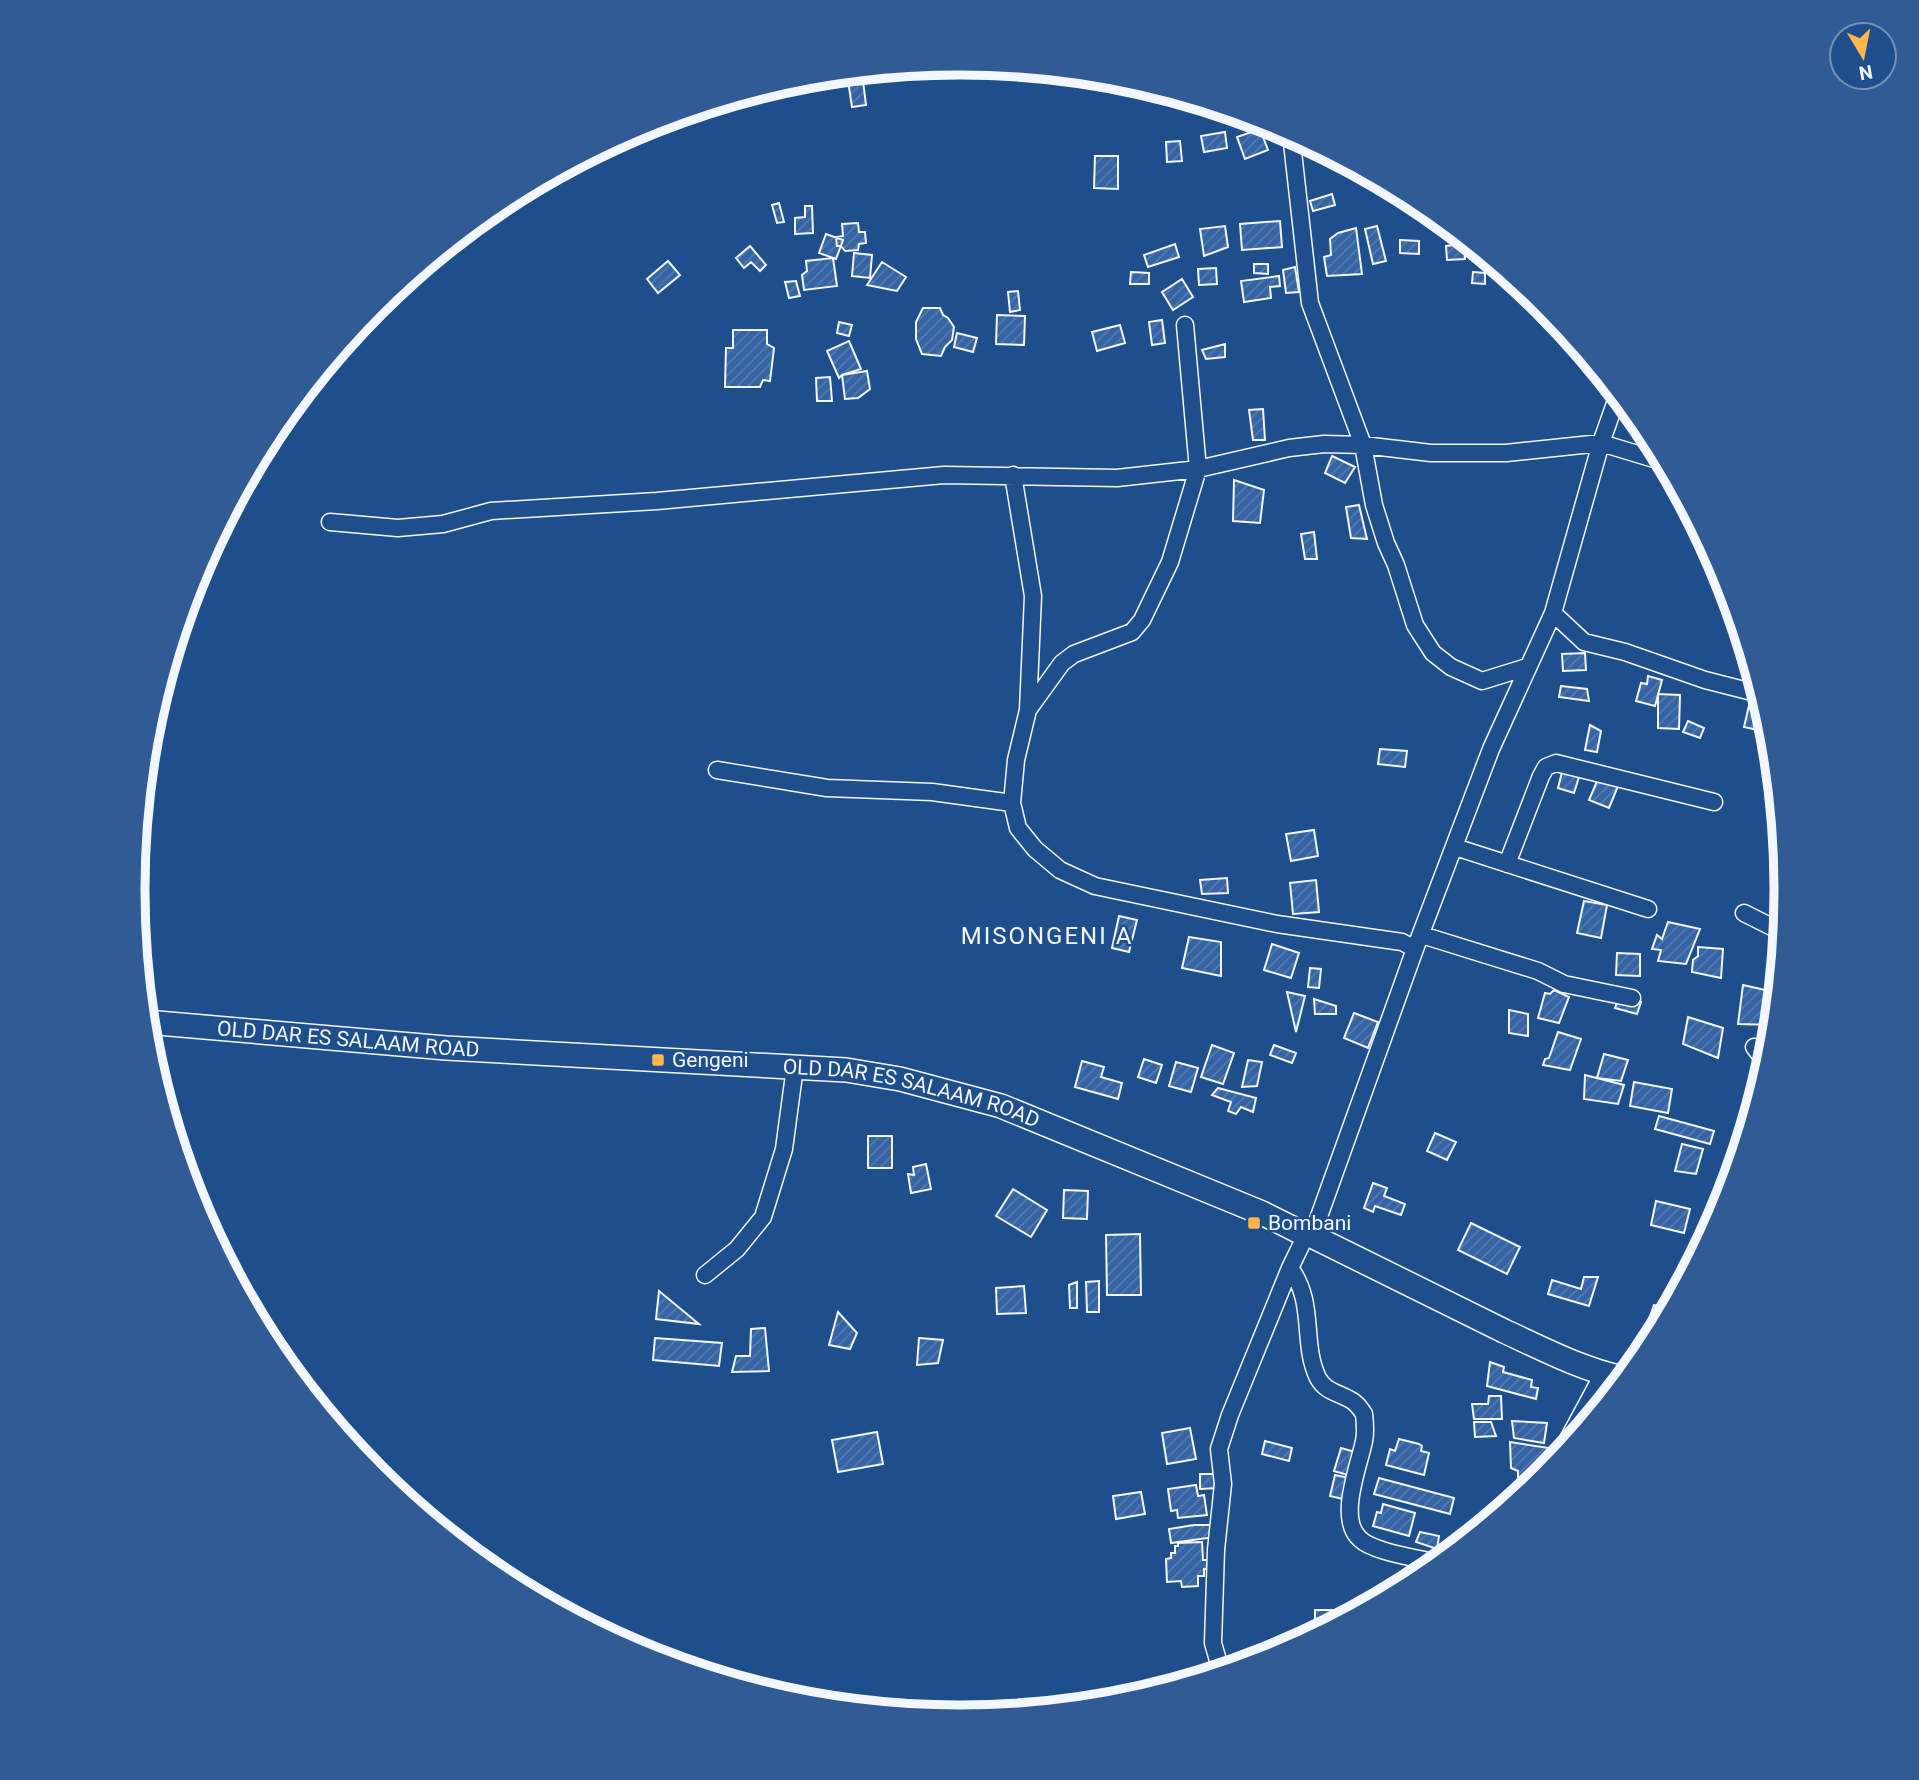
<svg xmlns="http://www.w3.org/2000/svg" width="1919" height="1780" font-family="Roboto,sans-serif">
	<defs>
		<pattern id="building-hatch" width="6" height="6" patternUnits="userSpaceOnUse" patternTransform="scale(1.75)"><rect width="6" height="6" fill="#3563a3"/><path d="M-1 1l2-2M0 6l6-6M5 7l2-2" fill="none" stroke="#537ab1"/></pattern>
	</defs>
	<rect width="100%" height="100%" fill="#1f4e8c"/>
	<path fill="url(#building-hatch)" stroke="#f2f6ff" stroke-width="2" d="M862,73L866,105L852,107L847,74Z
		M1260,129L1268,150L1245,159L1237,137Z
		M1225,132L1227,148L1204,152L1201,136Z
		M1180,141L1182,161L1167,162L1166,142Z
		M1095,156H1118V189L1094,188Z
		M1332,194L1335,205L1313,211L1310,201Z
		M779,203L784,222L777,223L772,205Z
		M805,206H812L813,233L795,234V218L805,217Z
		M1280,221L1282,247L1242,250L1240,224Z
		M858,223L859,232H865L866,243L859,244L858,250L845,251L841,246H837L836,237L843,236L842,224Z
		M1225,226L1228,247L1204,256L1200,229Z
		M1377,226L1386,261L1373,264L1365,229Z
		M1356,228L1362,274L1327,276L1324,257L1331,255L1330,239L1338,233Z
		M826,234L843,240L836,259L819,253Z
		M1400,240L1419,241V254L1400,253Z
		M1175,244L1179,257L1148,267L1144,255Z
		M1464,244L1465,259L1447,260L1446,246Z
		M750,246L766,265L760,271L751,262L744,268L736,258Z
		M854,253L872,255L870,278L852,276Z
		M833,258L837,286L804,290L802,275L807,271L806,261Z
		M668,261L680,275L658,293L647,279Z
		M882,262L906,277L897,291L867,285Z
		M1254,264H1268V274L1254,273Z
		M1295,267L1299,292L1286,293L1283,270Z
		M1216,268L1217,284L1199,285L1198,269Z
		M1131,272L1149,273V284H1130Z
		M1473,272L1485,273V284L1472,283Z
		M1279,276L1280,286L1270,287L1271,298L1244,302L1241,281Z
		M1182,279L1193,297L1173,310L1162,292Z
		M796,281L800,296L789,298L785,282Z
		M1018,291L1020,310L1010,312L1008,292Z
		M923,308H940L943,315L948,318L954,327L952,340L945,347L941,356L922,354L916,339V322Z
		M997,315L1025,316L1024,345L996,344Z
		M1162,320L1165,343L1152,345L1149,322Z
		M839,322L852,325L849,336L837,333Z
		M1120,325L1125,343L1097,351L1092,332Z
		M733,330H767V344L774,348L770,381L763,380L760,387H725L726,348H733Z
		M957,333L977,338L973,352L954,347Z
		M849,341L861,369L842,375L839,378L827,351Z
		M1225,344V357L1206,359L1202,350Z
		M867,371L870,389L858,398L845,399L842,375Z
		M830,377L832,401H817L816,378Z
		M1263,409L1265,440H1253L1249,410Z
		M1332,456L1355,467L1345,483L1325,473Z
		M1234,480L1264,490L1260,523L1233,521Z
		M1359,505L1367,539L1351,538L1346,507Z
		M1314,532L1317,559H1305L1301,534Z
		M1585,653L1586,670L1563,671L1562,654Z
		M1648,676L1662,680L1655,706L1636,701L1641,683L1647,684Z
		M1561,686L1587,689L1589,701L1559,697Z
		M1658,694L1680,695L1679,729L1658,728Z
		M1751,697L1762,699L1769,724L1767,732L1744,727Z
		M1688,721L1704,728L1700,738L1683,732Z
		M1590,725L1601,731L1597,752L1585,750Z
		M1380,749L1407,751L1405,767L1378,764Z
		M1562,772L1579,777L1574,793L1558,788Z
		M1598,779L1618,786L1609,808L1589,800Z
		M1314,830L1318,856L1291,861L1286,834Z
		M1227,878L1228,893L1202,894L1200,880Z
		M1316,880L1319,912L1293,914L1290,883Z
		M1584,901L1607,905L1601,938L1577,933Z
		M1119,916L1137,920L1129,952L1112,948Z
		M1668,922L1700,929L1686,964L1658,961L1661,950L1652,949L1657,935L1662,939Z
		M1189,937L1221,942V976L1182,968Z
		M1272,944L1299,953L1291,978L1264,970Z
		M1698,947L1723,949L1721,978L1692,972L1693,960L1698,956Z
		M1617,953L1640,954V976L1616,975Z
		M1310,968L1321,969L1319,988L1308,987Z
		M1743,985L1774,992L1773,1025L1738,1024Z
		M1554,990L1569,997L1559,1023L1538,1018L1545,993L1550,994Z
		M1287,992L1305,996L1296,1032Z
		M1314,999L1336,1006V1014H1315Z
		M1618,1000L1641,1002L1637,1014L1615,1008Z
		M1509,1010L1528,1014V1036L1509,1033Z
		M1354,1013L1378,1022L1368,1048L1344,1038Z
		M1688,1017L1723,1028L1718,1058L1683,1044Z
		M1558,1032L1581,1039L1570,1070L1543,1065L1545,1059L1549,1058Z
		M1212,1045L1234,1053L1223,1084L1201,1077Z
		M1274,1045L1296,1053L1292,1063L1270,1055Z
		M1604,1054L1628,1060L1621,1081L1597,1078Z
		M1144,1059L1162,1065L1156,1083L1138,1077Z
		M1248,1060L1262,1062L1257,1086L1242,1087Z
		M1082,1061L1104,1067L1101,1077L1122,1083L1118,1099L1075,1087Z
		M1176,1062L1198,1068L1191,1092L1169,1086Z
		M1585,1075L1624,1085L1618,1104L1584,1099Z
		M1634,1082L1672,1089L1668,1113L1630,1106Z
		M1218,1088L1256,1098L1253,1112L1241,1107L1236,1114L1228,1111L1231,1102L1212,1095Z
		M1659,1116L1714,1131L1710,1144L1655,1129Z
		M1435,1133L1456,1142L1447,1160L1427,1151Z
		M868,1136H892V1168H868Z
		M1682,1144L1703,1149L1696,1174L1675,1171Z
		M926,1164L931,1189L911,1193L908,1174L914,1175L913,1167Z
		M1373,1183L1387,1188L1384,1196L1405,1204L1401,1215L1375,1206L1373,1212L1364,1208Z
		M1013,1189L1047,1210L1031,1237L996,1216Z
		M1064,1190L1088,1191L1087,1219L1063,1218Z
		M1656,1201L1690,1209L1684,1233L1651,1225Z
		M1471,1223L1520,1247L1507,1274L1458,1250Z
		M1140,1234L1141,1295H1107L1106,1235Z
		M1584,1277H1598L1589,1306L1548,1294L1552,1280L1581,1289Z
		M1099,1281V1312H1087L1086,1282Z
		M1077,1282V1308H1070L1069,1285Z
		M1024,1286L1026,1313L997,1314L996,1288Z
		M659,1291L699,1324L656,1319Z
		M1654,1305L1668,1310L1661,1323L1649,1319Z
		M838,1312L857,1333L850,1349L829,1345Z
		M765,1328L769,1371L732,1372L736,1356H750L751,1329Z
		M655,1338L722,1343L719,1366L653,1360Z
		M919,1338L943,1340L938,1363L917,1365Z
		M1490,1362L1504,1367L1503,1372L1532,1380L1531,1387L1538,1388L1536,1399L1487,1386Z
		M1489,1396H1501L1502,1419H1474L1472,1404H1488Z
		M1512,1421L1547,1423L1544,1443L1514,1438Z
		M1474,1422H1491L1496,1436L1475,1437Z
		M1190,1428L1196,1459L1167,1464L1162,1433Z
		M877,1432L883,1464L838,1472L832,1440Z
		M1399,1439L1419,1444L1422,1446L1421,1451L1429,1453L1424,1475L1386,1465L1390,1449L1395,1451Z
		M1265,1441L1292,1448L1289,1461L1262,1454Z
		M1510,1442L1549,1448L1544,1472H1534V1476L1518,1477V1471L1511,1468Z
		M1341,1448L1355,1452L1348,1475L1334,1471Z
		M1200,1474H1218V1488L1200,1489Z
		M1335,1475L1349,1478L1343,1499L1330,1496Z
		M1379,1478L1454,1498L1450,1514L1374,1494Z
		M1196,1485L1198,1496L1204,1495L1207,1515L1178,1518L1177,1510L1171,1511L1168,1489Z
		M1141,1492L1145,1514L1116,1519L1113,1496Z
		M1383,1504L1415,1513L1409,1536L1373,1526L1377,1512L1381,1513Z
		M1194,1525H1213L1215,1537L1171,1543L1169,1529Z
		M1420,1532L1439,1536L1437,1549L1416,1542Z
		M1202,1542L1203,1560H1207V1569H1204V1576H1198V1586L1182,1587L1181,1581L1167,1582L1166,1559L1171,1558V1553H1175V1546H1178V1543Z
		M1315,1610H1332V1624L1315,1631Z"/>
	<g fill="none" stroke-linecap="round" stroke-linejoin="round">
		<g stroke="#f2f6ff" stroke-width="19">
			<path id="street" d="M1291,134L1310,303L1363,445L1374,505L1386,543L1396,565L1415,625L1433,653L1451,667L1482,681L1527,667
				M1013,475L1033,596L1028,710L1016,760L1012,803L1018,828L1035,849L1060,870L1095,886L1277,924L1402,942L1415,949
				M330,522L398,528L443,524L491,511L657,501L944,475L1117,478L1198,469L1289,448L1324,444L1363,445L1431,453H1506L1601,443L1664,462
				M1553,613L1584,642L1625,652L1705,680L1760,694
				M1028,710L1062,663L1074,654L1132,632L1142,620L1170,562L1198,469L1185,325
				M717,770L827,788L932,792L1012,803
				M1455,847L1648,909
				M1507,864L1541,776L1546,767L1556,763L1714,802
				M1744,913L1782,932
				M1422,935L1538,971L1564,984L1632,998
				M1754,1047L1767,1064
				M1312,1236L1415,949L1491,749L1553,613L1601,443L1618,395
				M1290,1268C1316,1303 1301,1343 1318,1378C1325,1391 1336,1392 1349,1399C1356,1402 1360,1408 1364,1414C1365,1423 1366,1432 1364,1441C1359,1466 1337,1519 1360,1539C1373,1552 1418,1558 1437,1563
				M705,1275L737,1249L763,1217L784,1149L795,1067
				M1558,1458L1603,1374
				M1221,1671L1213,1643L1216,1550L1223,1484L1219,1449L1230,1415L1290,1268L1306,1235"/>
		</g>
		<g stroke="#f2f6ff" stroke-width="26">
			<g id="secondary">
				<path id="s1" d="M146,1022L446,1048L846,1070L900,1079L1001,1106L1262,1213L1306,1235L1312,1236C1376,1268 1440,1300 1504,1331C1543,1349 1581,1369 1623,1378"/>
			</g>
		</g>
		<use href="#street" stroke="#1f4e8c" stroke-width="16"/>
		<use href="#secondary" stroke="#1f4e8c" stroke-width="23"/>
	</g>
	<g fill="#ffb74d" stroke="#1f4e8c" stroke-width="2.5">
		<rect x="651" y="1053" width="14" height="14" rx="3.5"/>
		<rect x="1247" y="1216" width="14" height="14" rx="3.5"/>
	</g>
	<g text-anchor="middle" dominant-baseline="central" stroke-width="5" stroke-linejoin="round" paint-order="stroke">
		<g font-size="21" fill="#f2f6ff" stroke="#1f4e8c">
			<text stroke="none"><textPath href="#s1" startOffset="203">OLD DAR ES SALAAM ROAD</textPath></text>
			<text stroke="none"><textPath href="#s1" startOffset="770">OLD DAR ES SALAAM ROAD</textPath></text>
		</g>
		<g font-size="21" fill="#f2f6ff" stroke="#1f4e8c" text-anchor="start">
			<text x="672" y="1060">Gengeni</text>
			<text x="1268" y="1223">Bombani</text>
		</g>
		<g font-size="24" letter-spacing="2" fill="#f2f6ff" stroke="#1f4e8c">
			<text x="1047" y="936">MISONGENI A</text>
		</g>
	</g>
	<path d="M0 0H1919V1780H0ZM959 75H960A814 814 0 0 1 1774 889V891A814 814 0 0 1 960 1705H959A814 814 0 0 1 145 891V889A814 814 0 0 1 959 75Z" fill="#305b95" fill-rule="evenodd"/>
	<path fill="none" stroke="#f2f6ff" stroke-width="9" d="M959 75H960A814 814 0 0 1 1774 889V891A814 814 0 0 1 960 1705H959A814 814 0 0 1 145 891V889A814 814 0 0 1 959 75Z"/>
	<g transform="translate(1863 56) rotate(170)"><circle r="33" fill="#1f4e8c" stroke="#7391ba" stroke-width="2"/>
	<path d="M0-5L12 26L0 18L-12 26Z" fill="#ffb74d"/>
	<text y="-10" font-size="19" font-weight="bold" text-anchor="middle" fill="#f2f6ff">N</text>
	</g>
</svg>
